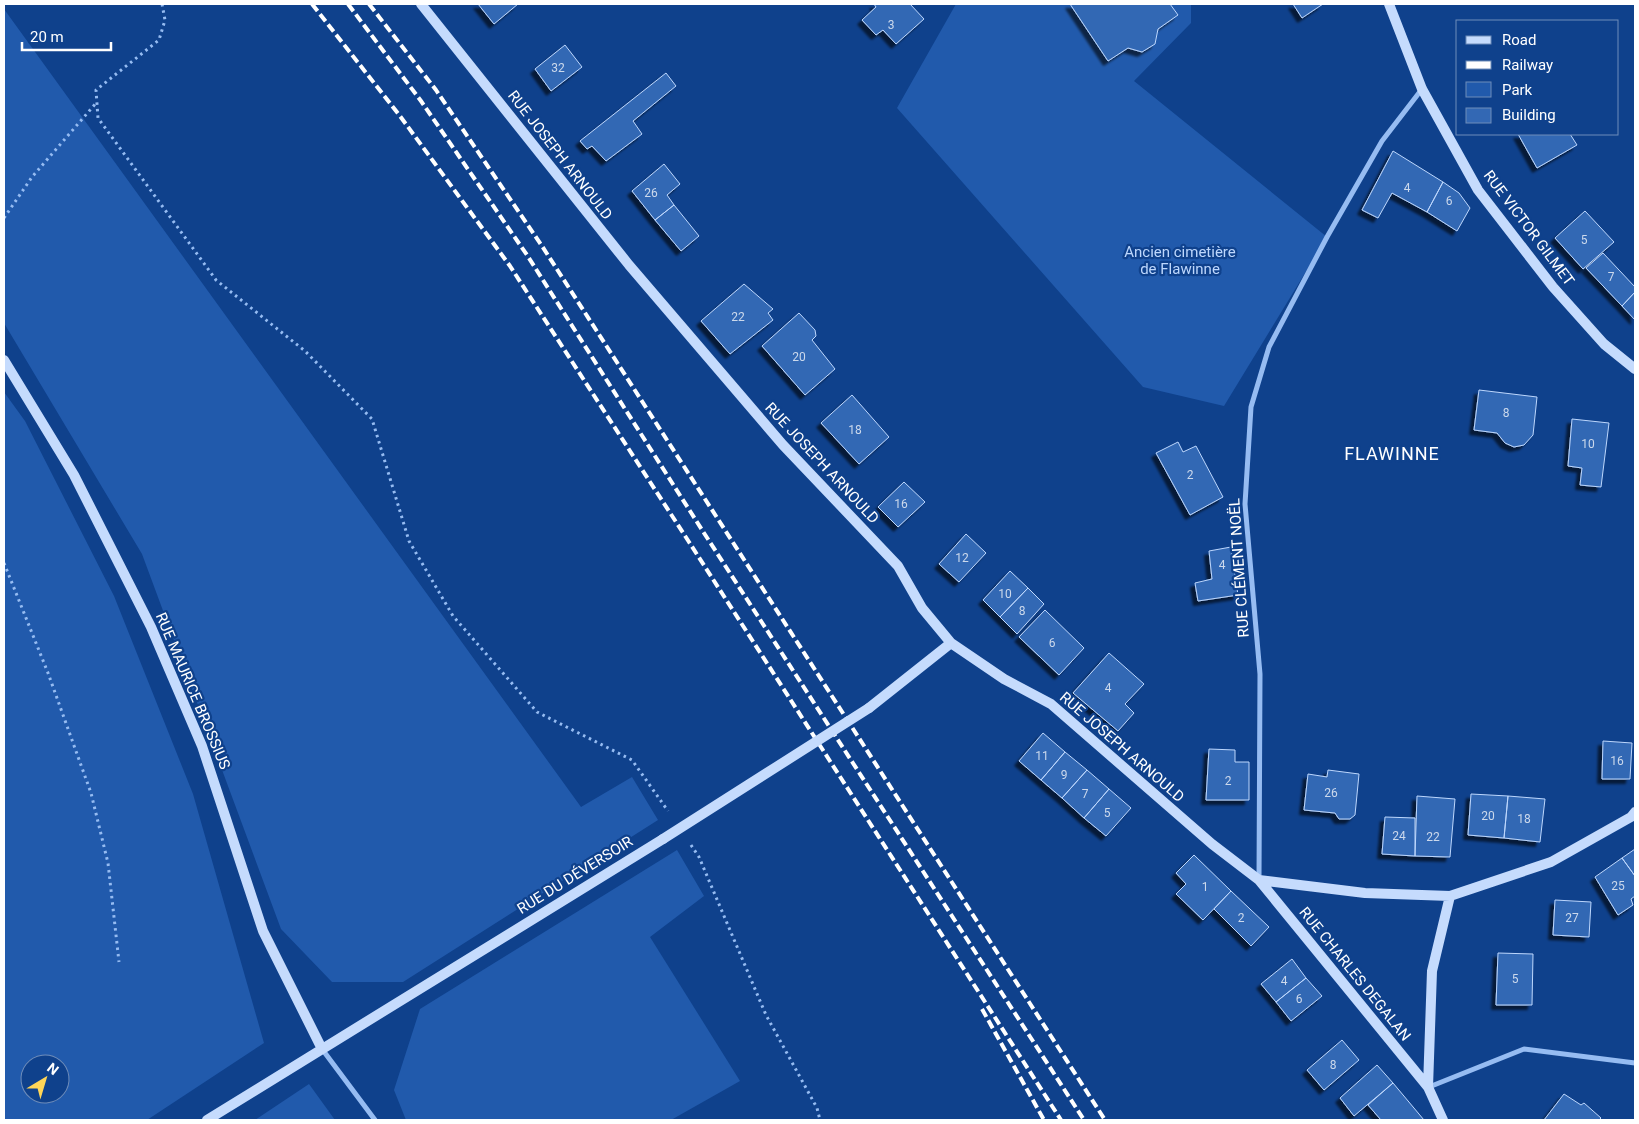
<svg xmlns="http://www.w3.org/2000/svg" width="1639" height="1124" font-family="Roboto,sans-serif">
	<defs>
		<filter id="shadow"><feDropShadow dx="-4.5" dy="4.5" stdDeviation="1" flood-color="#0009"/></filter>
	</defs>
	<rect width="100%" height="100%" fill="#0f418c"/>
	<path fill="#215aac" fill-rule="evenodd" d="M956,4H1191V23L1134,81L1327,237L1224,406L1143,387L897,108Z
		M4,9L581,807L632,777L658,820L403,982H332L281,929L142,554L4,323Z
		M4,392L25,421L114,596L193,794L264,1043L147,1120H4ZM30,1064H60V1094H30Z
		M677,850L704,896L650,937L740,1081L671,1120H406L394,1090L420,1009Z
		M309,1084L335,1120H255Z"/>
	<path fill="#3368b4" stroke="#bdd7fd" filter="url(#shadow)" d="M478,4H518L494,24Z
		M874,4H910L924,19L896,44L883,30L876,35L862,20L876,7Z
		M1070,4H1170L1178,15L1158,29L1155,44L1142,52L1128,48L1108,61Z
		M1293,4H1323L1302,18Z
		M565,45L582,67L551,91L535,69Z
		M666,73L676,86L633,121L642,134L606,161L592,146L587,149L580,141Z
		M1518,134H1570L1577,145L1537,168Z
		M1393,151L1443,182L1427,212L1392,193L1378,218L1362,210Z
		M664,164L680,184L667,195L674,205L655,220L632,191Z
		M1443,182L1459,193L1470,208L1457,231L1427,212Z
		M674,205L699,236L681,251L655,220Z
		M1585,211L1614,242L1583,269L1555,238Z
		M1603,253L1635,287V292L1622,306L1586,268Z
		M744,284L773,309L768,313L773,320L730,354L701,321Z
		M1635,292V320L1622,306Z
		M799,313L815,330L816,336L812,340L835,369L805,395L762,346Z
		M1479,390L1537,397L1533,435L1524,445L1514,447L1505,443L1497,433L1474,430Z
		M852,395L889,437L859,464L821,423Z
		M1572,419L1609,423L1601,487L1580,485L1582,468L1568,466Z
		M1178,442L1183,452L1196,446L1223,497L1190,515L1156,453Z
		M904,482L925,502L898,527L878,507Z
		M966,534L986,553L959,582L939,564Z
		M1231,547L1238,595L1198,601L1195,583L1212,579L1209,551Z
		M1010,571L1028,588L1000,617L983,600Z
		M1028,588L1044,604L1017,634L1000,617Z
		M1045,610L1084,648L1059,675L1019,637Z
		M1109,653L1144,684L1125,704L1134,713L1118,731L1073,693Z
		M1043,733L1065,752L1041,780L1019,761Z
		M1603,741L1632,743L1630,779H1602Z
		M1209,749L1235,750V762H1249V800H1206Z
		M1065,752L1087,770L1062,798L1041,780Z
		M1087,770L1109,789L1084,818L1062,798Z
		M1328,770L1359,774L1355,815L1350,819H1339L1335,813L1304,810L1308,774L1327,777Z
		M1109,789L1131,808L1106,836L1084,818Z
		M1471,794L1508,796L1504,838L1468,835Z
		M1417,796L1455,799L1450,857L1415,856Z
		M1508,796L1545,799L1540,842L1504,838Z
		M1385,817L1415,818V856L1382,854Z
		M1635,849V876L1622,858Z
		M1194,855L1231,891L1203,920L1176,894L1186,884L1176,873Z
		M1622,858L1635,876V896L1631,899L1633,905L1618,915L1595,877Z
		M1231,891L1269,927L1251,946L1214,909Z
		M1555,900L1591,902L1589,937L1553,935Z
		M1498,953L1533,954L1532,1005H1496Z
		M1292,959L1306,978L1276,1002L1261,984Z
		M1306,978L1322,996L1291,1021L1276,1002Z
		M1342,1040L1359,1060L1324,1090L1307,1070Z
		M1377,1065L1393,1083L1354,1116L1340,1098Z
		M1393,1083L1424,1120H1381L1368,1105Z
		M1564,1094L1581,1105L1584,1103L1601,1118L1599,1120H1544Z"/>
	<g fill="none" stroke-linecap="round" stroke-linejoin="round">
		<path stroke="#96bcf2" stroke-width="3" stroke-dasharray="2.5 4" stroke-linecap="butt" d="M162,4L165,20L159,40L96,90L98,118L216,280L305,351L372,419L409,541L453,616L537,712L632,760L668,811
			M4,218L32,177L97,102
			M4,563L48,673L91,793L108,863L119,962
			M691,845L699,857L766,1015L817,1108L820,1120"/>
		<path stroke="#96bcf2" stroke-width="5" d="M1259,879L1260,674L1245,504L1251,407L1269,347L1327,237L1382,141L1422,89
			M322,1049L375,1120
			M1429,1087L1524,1049L1635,1063"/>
		<path stroke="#c5dbfd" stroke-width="10" d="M421,4L629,265L783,445L898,566L922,608L951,643L1004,679L1051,704L1212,844L1259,880L1428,1087L1443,1120
			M1389,4L1422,89L1478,190L1553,287L1604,344L1635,369
			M4,360L74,475L151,627L202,746L263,931L322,1049
			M869,708L951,643
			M1259,880L1365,893L1450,896L1551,862L1631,817L1635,812
			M1428,1087L1432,971L1450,896
			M207,1120L663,839"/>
		<path stroke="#fff" stroke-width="4" stroke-dasharray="9 4" stroke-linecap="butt" d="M312,4L400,116L510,266L689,542L1061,1120
			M348,4L421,101L527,255L704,533L1084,1120
			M369,4L436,90L542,246L1105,1120
			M982,1009L1044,1120"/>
		<path stroke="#c5dbfd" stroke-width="10" d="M663,839L869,708"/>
	</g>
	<g text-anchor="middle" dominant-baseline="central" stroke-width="4.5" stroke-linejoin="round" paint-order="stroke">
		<g font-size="12" fill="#ccd9ec">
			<text x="891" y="25">3</text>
			<text x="558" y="68">32</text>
			<text x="1407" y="188">4</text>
			<text x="651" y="193">26</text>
			<text x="1449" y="201">6</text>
			<text x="1584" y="240">5</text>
			<text x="1611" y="277">7</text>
			<text x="738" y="317">22</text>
			<text x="799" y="357">20</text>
			<text x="1506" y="413">8</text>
			<text x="855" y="430">18</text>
			<text x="1588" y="444">10</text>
			<text x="1190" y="475">2</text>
			<text x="901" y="504">16</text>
			<text x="962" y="558">12</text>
			<text x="1222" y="565">4</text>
			<text x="1005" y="594">10</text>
			<text x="1022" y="611">8</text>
			<text x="1052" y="643">6</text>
			<text x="1108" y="688">4</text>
			<text x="1042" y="756">11</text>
			<text x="1617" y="761">16</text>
			<text x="1064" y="775">9</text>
			<text x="1228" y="781">2</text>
			<text x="1331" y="793">26</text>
			<text x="1085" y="794">7</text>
			<text x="1107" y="813">5</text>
			<text x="1488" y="816">20</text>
			<text x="1524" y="819">18</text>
			<text x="1399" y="836">24</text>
			<text x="1433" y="837">22</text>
			<text x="1618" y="886">25</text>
			<text x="1205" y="887">1</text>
			<text x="1241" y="918">2</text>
			<text x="1572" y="918">27</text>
			<text x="1515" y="979">5</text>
			<text x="1284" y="981">4</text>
			<text x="1299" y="999">6</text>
			<text x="1333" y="1065">8</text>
		</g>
		<g font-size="15" fill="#fff" stroke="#0f418c">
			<text transform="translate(560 155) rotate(52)">RUE JOSEPH ARNOULD</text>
			<text transform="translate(1529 228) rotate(53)">RUE VICTOR GILMET</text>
			<text transform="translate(822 463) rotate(47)">RUE JOSEPH ARNOULD</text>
			<text transform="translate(1239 568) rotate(-94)">RUE CLÉMENT NOËL</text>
			<text transform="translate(193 691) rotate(67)">RUE MAURICE BROSSIUS</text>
			<text transform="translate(1122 747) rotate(41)">RUE JOSEPH ARNOULD</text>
			<text transform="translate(575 875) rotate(-32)">RUE DU DÉVERSOIR</text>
			<text transform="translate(1355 974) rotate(51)">RUE CHARLES DEGALAN</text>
		</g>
		<g font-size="15" fill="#bdd7fd" stroke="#0f418c">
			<text x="1180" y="252">Ancien cimetière<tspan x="1180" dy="17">de Flawinne</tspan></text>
		</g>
		<g font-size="18" letter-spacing="1" fill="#fff" stroke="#0f418c">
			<text x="1392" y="453">FLAWINNE</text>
		</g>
	</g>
	<rect width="1639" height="1124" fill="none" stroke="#ffffff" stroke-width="10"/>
	<rect x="1456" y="20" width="162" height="115" fill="#0f418c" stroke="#6f8dba"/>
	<rect x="1466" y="36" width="25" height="8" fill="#c5dbfd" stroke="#6f8dba"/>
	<text x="1502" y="45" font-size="15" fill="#ffffff">Road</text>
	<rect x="1466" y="61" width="25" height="8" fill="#ffffff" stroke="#6f8dba"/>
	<text x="1502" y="70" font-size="15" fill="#ffffff">Railway</text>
	<rect x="1466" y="82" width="25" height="15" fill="#215aac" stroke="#6f8dba"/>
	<text x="1502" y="95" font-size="15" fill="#ffffff">Park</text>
	<rect x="1466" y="108" width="25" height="15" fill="#3368b4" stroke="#6f8dba"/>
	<text x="1502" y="120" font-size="15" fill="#ffffff">Building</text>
	<g transform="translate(45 1079) rotate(38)"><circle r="24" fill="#0f418c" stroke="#6f8dba"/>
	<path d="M0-4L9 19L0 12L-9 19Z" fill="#ffd557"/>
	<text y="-8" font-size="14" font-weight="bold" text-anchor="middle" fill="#ffffff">N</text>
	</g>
	<path d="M22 42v8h89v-8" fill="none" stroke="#ffffff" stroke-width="2.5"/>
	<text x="30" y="42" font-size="15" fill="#ffffff" stroke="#0f418c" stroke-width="4" paint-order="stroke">20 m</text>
</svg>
